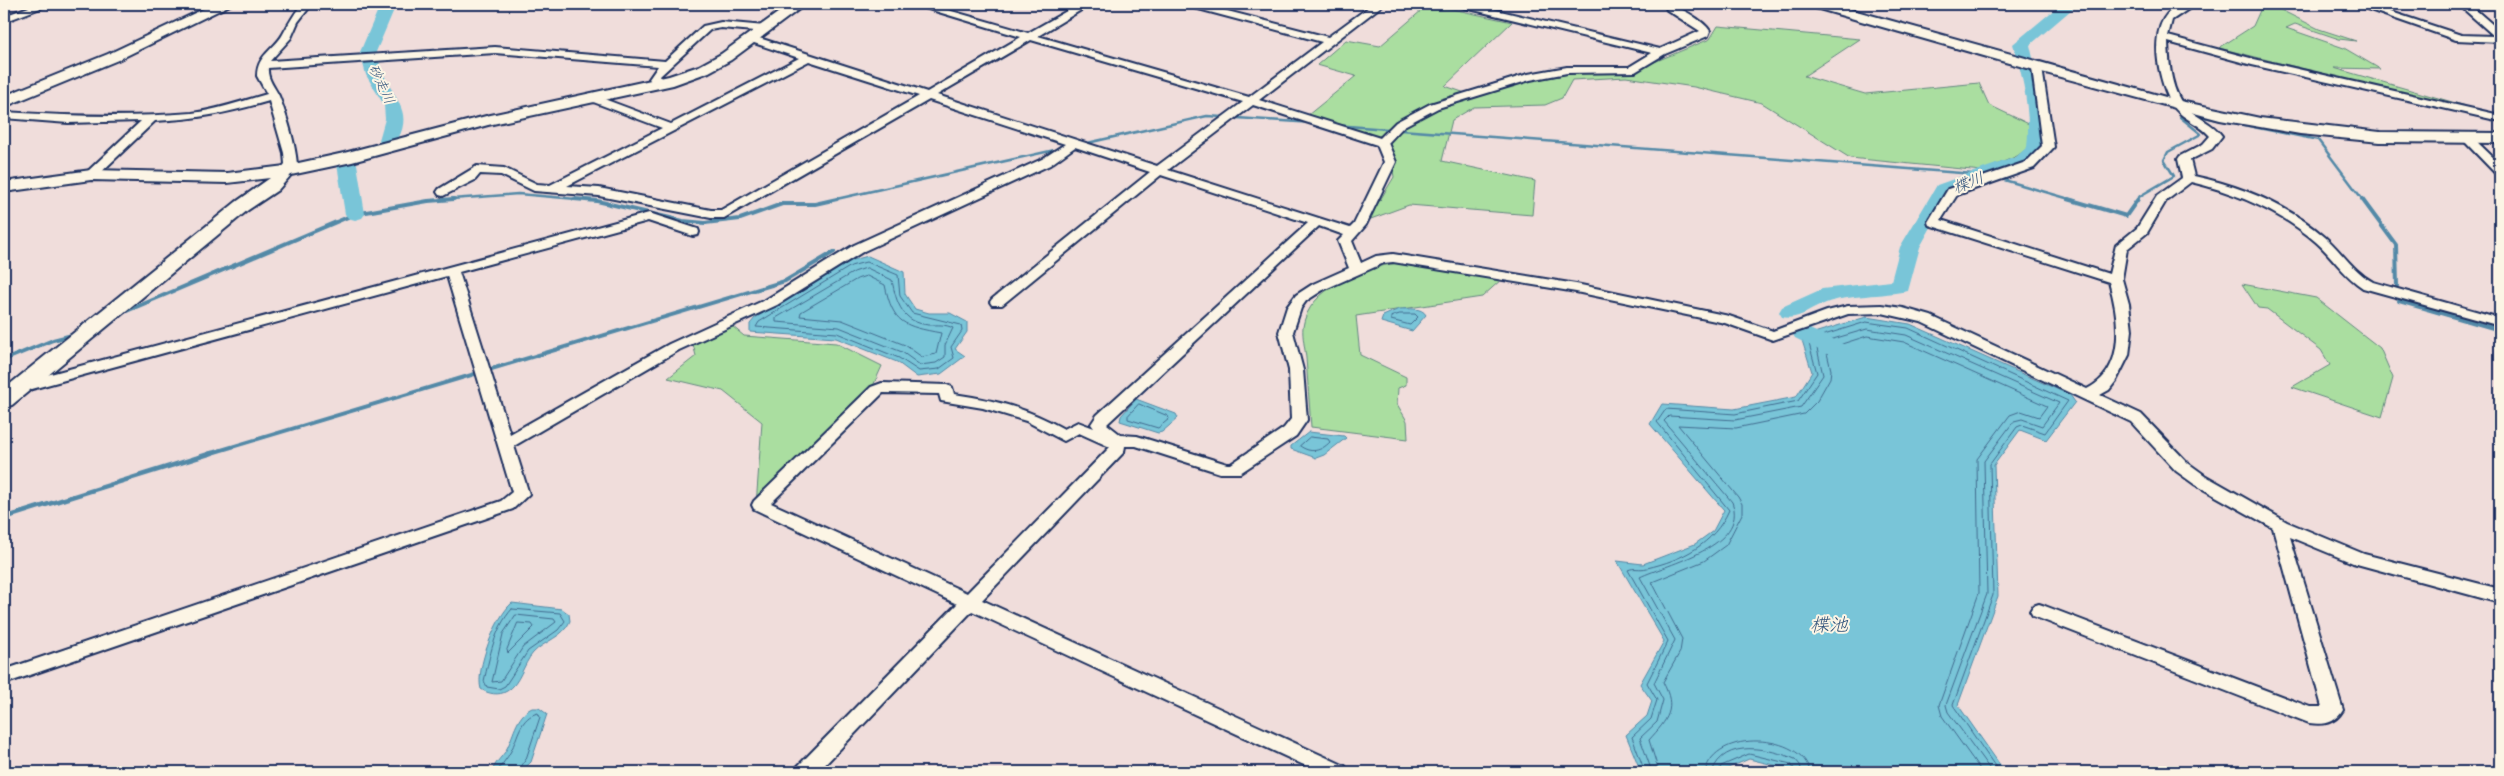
<svg xmlns="http://www.w3.org/2000/svg" width="2504" height="776" font-family="'Gochi Hand','Klee One',sans-serif">
<style>
.green{fill:#aadea0;stroke:#62867f}
.water{fill:#79c5d8;stroke:#5389a7}
.lines{fill:none;stroke-linecap:round;stroke-linejoin:round}
.shore{stroke:#416b8f;stroke-width:1}
.stream-far2{stroke:#5389a7;stroke-width:2.5}
.stream-far1{stroke:#5389a7;stroke-width:4}
.stream{stroke:#5389a7;stroke-width:4.5}
.river{fill:#79c5d8;fill-rule:evenodd}
.street-casing{stroke:#1b2f5e;stroke-width:4}
.secondary-casing{stroke:#1b2f5e;stroke-width:4}
.street{fill:#fcf5e5;fill-rule:evenodd}
.secondary{fill:#fcf5e5;fill-rule:evenodd}
.labels{text-anchor:middle;stroke-width:4;stroke-linejoin:round;paint-order:stroke}
.far-water-label{font-size:14px;font-style:italic;fill:#32547c;stroke:#fcf5e5}
.water-label{font-size:16px;font-style:italic;fill:#32547c;stroke:#fcf5e5}
.near-water-label{font-size:19px;font-style:italic;fill:#32547c;stroke:#fcf5e5}
</style>
<rect width="100%" height="100%" fill="#f0dddb"/>
<filter id="ink" filterUnits="userSpaceOnUse"><feTurbulence type="fractalNoise" baseFrequency=".02" numOctaves="2"/><feDisplacementMap in="SourceGraphic" scale="10" xChannelSelector="R" yChannelSelector="G"/><feConvolveMatrix kernelMatrix="1 2 1 2 8 2 1 2 1" color-interpolation-filters="sRGB"/></filter>
<g filter="url(#ink)">
<g class="green">
<polygon points="1429,4 1512,22 1445,86 1474,96 1530,81 1581,72 1630,72 1710,39 1718,26 1860,39 1804,76 1865,94 1979,83 1989,105 2033,126 2032,145 2017,156 1982,171 1850,158 1762,103 1694,87 1626,77 1572,80 1562,98 1545,105 1474,107 1452,120 1442,161 1535,181 1532,215 1409,205 1368,220 1394,177 1389,143 1308,115 1356,76 1317,65 1346,40 1380,46"/>
<polygon points="2262,6 2277,8 2319,29 2356,41 2339,39 2295,24 2286,28 2344,48 2380,69 2334,68 2466,106 2466,109 2219,48 2253,26"/>
<path d="M1397 263 1502 279 1482 297 1356 316 1360 355 1406 377V385L1398 388 1397 404 1407 421 1408 439 1311 427C1309 404 1308 381 1306 358 1305 348 1302 336 1303 327 1308 288 1363 268 1397 263Z"/>
<polygon points="2242,284 2316,298 2380,348 2393,378 2382,417 2292,387 2330,365 2321,350 2267,309 2258,308"/>
<polygon points="732,326 744,336 836,343 882,366 873,386 756,506 762,422 723,391 668,378 696,356 693,344"/>
</g>
<g class="water">
<polygon points="868,256 904,272 905,294 915,309 929,313 950,313 967,322 967,332 955,349 965,356 941,374 917,377 897,362 836,338 750,332 750,324 755,318 849,261"/>
<path d="M1399 309C1408 309 1422 307 1426 315L1412 331 1381 322 1383 316Z"/>
<polygon points="1866,317 1910,324 2070,395 2075,402 2046,440 2020,430 1994,465 1998,596 1958,705 2005,772 1792,772 1790,769 1749,759 1719,772 1641,772 1626,735 1647,716 1652,701 1640,684 1664,641 1617,561 1643,564 1695,544 1713,531 1724,510 1650,424 1662,404 1734,409 1796,397 1812,372 1801,337"/>
<polygon points="1136,399 1176,414 1178,418 1162,432 1158,433 1120,421 1121,416"/>
<polygon points="1309,432 1344,436 1346,438 1324,455 1316,458 1291,449 1291,446"/>
<path d="M512 603 562 609 569 614 570 621C564 637 544 641 533 653 523 664 520 684 507 691 499 696 488 694 481 689 475 670 496 616 512 603Z"/>
<path d="M532 708H539L547 714 531 762 521 772H492C494 764 500 759 505 752 514 737 515 716 532 708Z"/>
</g>
<g class="lines">
<g class="shore">
<polygon points="867,262 898,275 900,296 912,313 961,325 962,331 951,347 954,358 939,369 919,371 899,358 837,333 756,327 759,322 851,266"/>
<path d="M867 268 892 280C896 303 903 323 929 325 938 325 945 324 953 328L945 345V357L936 363 920 365 902 352 839 327 776 322V318L854 272Z"/>
<path d="M867 276 885 285C893 324 904 326 941 333L936 354 922 357 905 345 842 320 800 316 801 312 857 279Z"/>
<polygon points="1400,314 1415,314 1418,317 1410,325 1391,320 1391,317"/>
<polygon points="1139,404 1168,416 1169,419 1158,428 1128,419 1128,416"/>
<path d="M1310 437 1328 439 1330 442C1321 451 1311 454 1300 446Z"/>
<path d="M512 609 560 613 565 621 558 630 528 651 505 686 499 689 487 687 484 681C490 656 494 629 512 609Z"/>
<polygon points="516,615 554,619 556,622 523,647 501,681 492,682 503,634"/>
<polygon points="518,623 532,624 534,627 508,653 507,650"/>
<path d="M497 772C501 765 507 759 511 751 518 737 520 717 538 713L540 717 526 759 518 772"/>
<path d="M1645 772 1632 737 1651 719 1657 700 1647 683 1668 641 1628 570C1634 567 1640 570 1647 568 1682 560 1714 544 1729 510L1657 422 1666 409 1735 414 1798 401 1817 373 1808 340 1866 322 1908 328 2068 401 2045 433 2022 425 2017 427 1990 464 1993 595 1953 705 1999 772"/>
<path d="M1652 772 1640 738 1657 722 1663 700 1654 683 1675 640 1640 577C1667 564 1749 546 1732 502L1664 421 1669 416 1735 420 1801 407 1823 375 1816 344 1867 329 1906 335 2059 403 2042 426 2022 419 2014 421 1984 461 1987 594 1946 705 1948 712 1992 772"/>
<path d="M1659 772 1649 740C1668 719 1677 709 1663 682L1680 652 1682 639 1652 582 1704 561 1726 545 1742 514V504L1738 497 1678 425 1736 428 1804 414 1817 401 1830 378 1831 370 1826 349 1867 336 1904 342 2047 406 2039 417 2021 411 2010 415 1977 459 1979 593 1939 705 1942 716 1982 772"/>
<path d="M1705 772C1714 728 1803 733 1810 772"/>
<path d="M1712 772C1724 737 1771 749 1795 759L1800 765 1802 772"/>
<polyline points="1718,772 1721,766 1749,754 1791,764 1796,772"/>
</g>
<g class="stream-far2">
<polyline points="2199,116 2318,140 2363,200"/>
<polyline points="1335,125 1987,175 2073,200"/>
<polyline points="1083,144 1207,116 1313,123"/>
<polyline points="438,200 518,194 588,200"/>
<polyline points="832,200 1059,149"/>
<polyline points="2137,200 2140,196 2174,176 2164,160 2168,152 2201,134 2180,117"/>
</g>
<g class="stream-far1">
<polyline points="574,199 597,201 683,221 705,223 740,219 782,204 815,204 837,199"/>
<polyline points="2068,199 2126,216 2138,199"/>
<polyline points="2362,199 2396,245 2397,286"/>
<polyline points="2399,301 2500,330"/>
<polyline points="122,313 355,214 428,201 454,199"/>
<polyline points="4,360 53,340 76,334"/>
<polyline points="208,454 785,281 834,252"/>
</g>
<polyline class="stream" points="4,518 212,453"/>
<g class="river">
<path d="M383 4H400L393 12 376 52C379 59 380 68 384 75 395 100 415 114 395 144H381L379 140 385 119 384 105 366 75 360 52 378 10Z"/>
<path d="M2061 4H2078L2030 45 2045 110V149L2030 165 1949 195 1920 247 1908 291C1884 296 1846 295 1826 303 1811 308 1799 321 1782 317L1779 312 1782 307 1822 289 1891 281 1900 247 1937 185 2016 157 2027 147C2031 112 2023 77 2013 44Z"/>
<polygon points="347,158 354,160 357,164 365,214 362,218 355,220 348,218 345,214 337,164 340,160"/>
<polygon points="1803,326 1843,344 1846,349 1843,354 1835,356 1827,354 1795,338 1792,333 1795,328"/>
</g>
<g class="street-casing">
<g id="street">
<polygon points="37,4 51,4 4,22 4,16"/>
<path d="M302 4H312L298 22 291 38 270 61 495 47 665 61 703 26 721 22 765 26 770 29 765 32 721 28 710 30 660 76 664 84 659 87 649 79 658 66 495 53 268 68C267 79 274 86 279 96 287 117 295 142 297 164L289 174 285 175 279 171 285 164 284 153 269 101C228 113 197 119 155 121L95 178 91 179 85 175 87 172 141 121 68 123 4 118V112C66 116 130 118 192 113 217 110 242 101 267 94L257 76C257 55 274 50 283 34 289 23 294 14 302 4Z"/>
<path d="M912 4H927L1028 33 1079 4H1091L1038 36 1249 97 1322 42 1187 6 1185 4H1200L1328 37 1373 4H1384L1259 100 1380 138 1396 122 1430 104 1528 74 1567 67H1629L1652 53 1457 6 1455 4H1471L1660 49 1700 31 1667 10 1664 4C1674 3 1705 21 1710 31L1708 36 1665 54 1635 72 1567 73 1530 80 1438 108 1404 126 1388 143 1396 162 1366 225 1352 241 1361 263 1376 256 1393 254 1576 284 1729 316 1773 331 1827 311 1848 306 1882 305 1903 308 1931 316 2087 389C2127 370 2119 317 2109 282L1929 225 1928 222 1948 189 2026 162 2042 146 2032 68 2033 66 2037 65 2042 68 2054 147 2034 168 1957 195 1941 220 2109 274 2116 245 2137 228 2157 196 2182 178 2178 159 2180 156 2203 144 2210 136C2199 123 2181 119 2172 104 2154 75 2143 0 2196 4L2172 20 2168 36 2254 59 2500 115V121L2252 65 2168 42C2169 63 2171 95 2188 109 2199 119 2213 123 2222 136L2212 149 2190 160 2194 176C2241 186 2288 205 2325 237 2342 252 2353 271 2373 282L2500 318V326L2363 288C2344 276 2333 257 2316 242 2281 212 2237 193 2191 182L2166 201 2147 233 2127 249 2122 279 2129 304 2132 330 2129 355 2116 381 2109 390 2100 395 2141 414 2188 463 2206 476 2287 522 2364 554 2500 589V603L2353 563 2290 537 2343 710C2335 724 2323 725 2309 723L2033 616 2030 611 2033 606 2039 604 2045 606 2310 707H2322L2273 528 2194 484 2176 471 2131 422 1921 322 1882 313 1848 314 1773 340 1725 323 1576 292 1393 262 1384 263 1323 290 1306 301 1301 308 1293 332 1303 370 1307 420 1296 436 1240 473H1220L1136 446H1125L1124 452 982 600 1345 766 1348 772H1319L972 611 818 772H795L798 766 957 604 754 509 752 505 754 501 871 387 882 383 947 385 952 387 954 394C995 400 1027 408 1064 429L1078 422 1094 428 1091 424 1097 415 1308 223 1161 175 1002 305H992L990 302 992 299 1150 172 1075 147 1050 165 864 251 777 305 679 350 514 446 529 494 513 509 4 684V670L501 501 512 492 447 276 32 389 18 386 16 383 18 380 32 379 649 213 698 229 699 232 698 235 693 236 648 221 459 272 510 434 669 344 767 299 854 245 1042 159 1065 144 929 100 724 218H711L599 196 534 191 501 175 480 174 475 180 443 196 439 195 437 192 439 189 477 166 504 168 537 184 550 185 662 128 588 100V96H596L671 124 799 58 748 41V37H756L927 92 1021 37ZM1031 40 1243 102 1157 166 937 95ZM809 61 919 96 721 210H711L599 188 567 186ZM1253 105 1377 145 1384 162 1354 224 1350 228 1168 170ZM1319 226 1344 235 1338 241 1349 268 1313 284 1296 295 1287 307 1279 332 1289 370 1291 419 1284 428 1231 464H1227L1137 436 1121 435 1107 424ZM883 393 939 394 941 401 983 408 1026 421 1064 441 1079 433 1110 447 967 593 771 503Z"/>
<polygon points="2353,4 2367,4 2461,35 2494,36 2458,4 2469,4 2500,31 2500,42 2456,40"/>
<polygon points="2469,136 2473,138 2500,164 2500,175 2496,174 2465,142 2465,138"/>
</g>
</g>
<g class="secondary-casing">
<g id="secondary">
<polygon points="214,4 232,4 118,60 4,107 4,96 108,54"/>
<polygon points="790,4 806,4 731,60 709,72 673,85 488,125 352,162 291,175 278,190 248,210 12,405 4,407 4,389 236,202 270,178 227,183 91,180 4,192 4,182 91,170 227,173 285,166 344,153 486,116 669,76 699,66 721,54"/>
<polygon points="1810,4 1831,4 2180,101 2260,118 2380,132 2500,133 2500,143 2380,142 2300,134 2220,120 2005,62 1812,7"/>
</g>
</g>
<use href="#street" class="street"/>
<use href="#secondary" class="secondary"/>
</g>
</g>
<g class="labels">
<g class="far-water-label">
<text transform="translate(382 84) rotate(65)" y="5">砂走川</text>
</g>
<g class="water-label">
<text transform="translate(1968 182) rotate(-21)" y="6">楪川</text>
</g>
<g class="near-water-label">
<text x="1829" y="631">楪池</text>
</g>
</g>
<rect width="2504" height="776" fill="none" stroke="#fcf5e5" stroke-width="20"/>
<rect x="10" y="10" width="2484" height="756" fill="none" stroke="#1b2f5e" stroke-width="2" filter="url(#ink)"/>
</svg>
